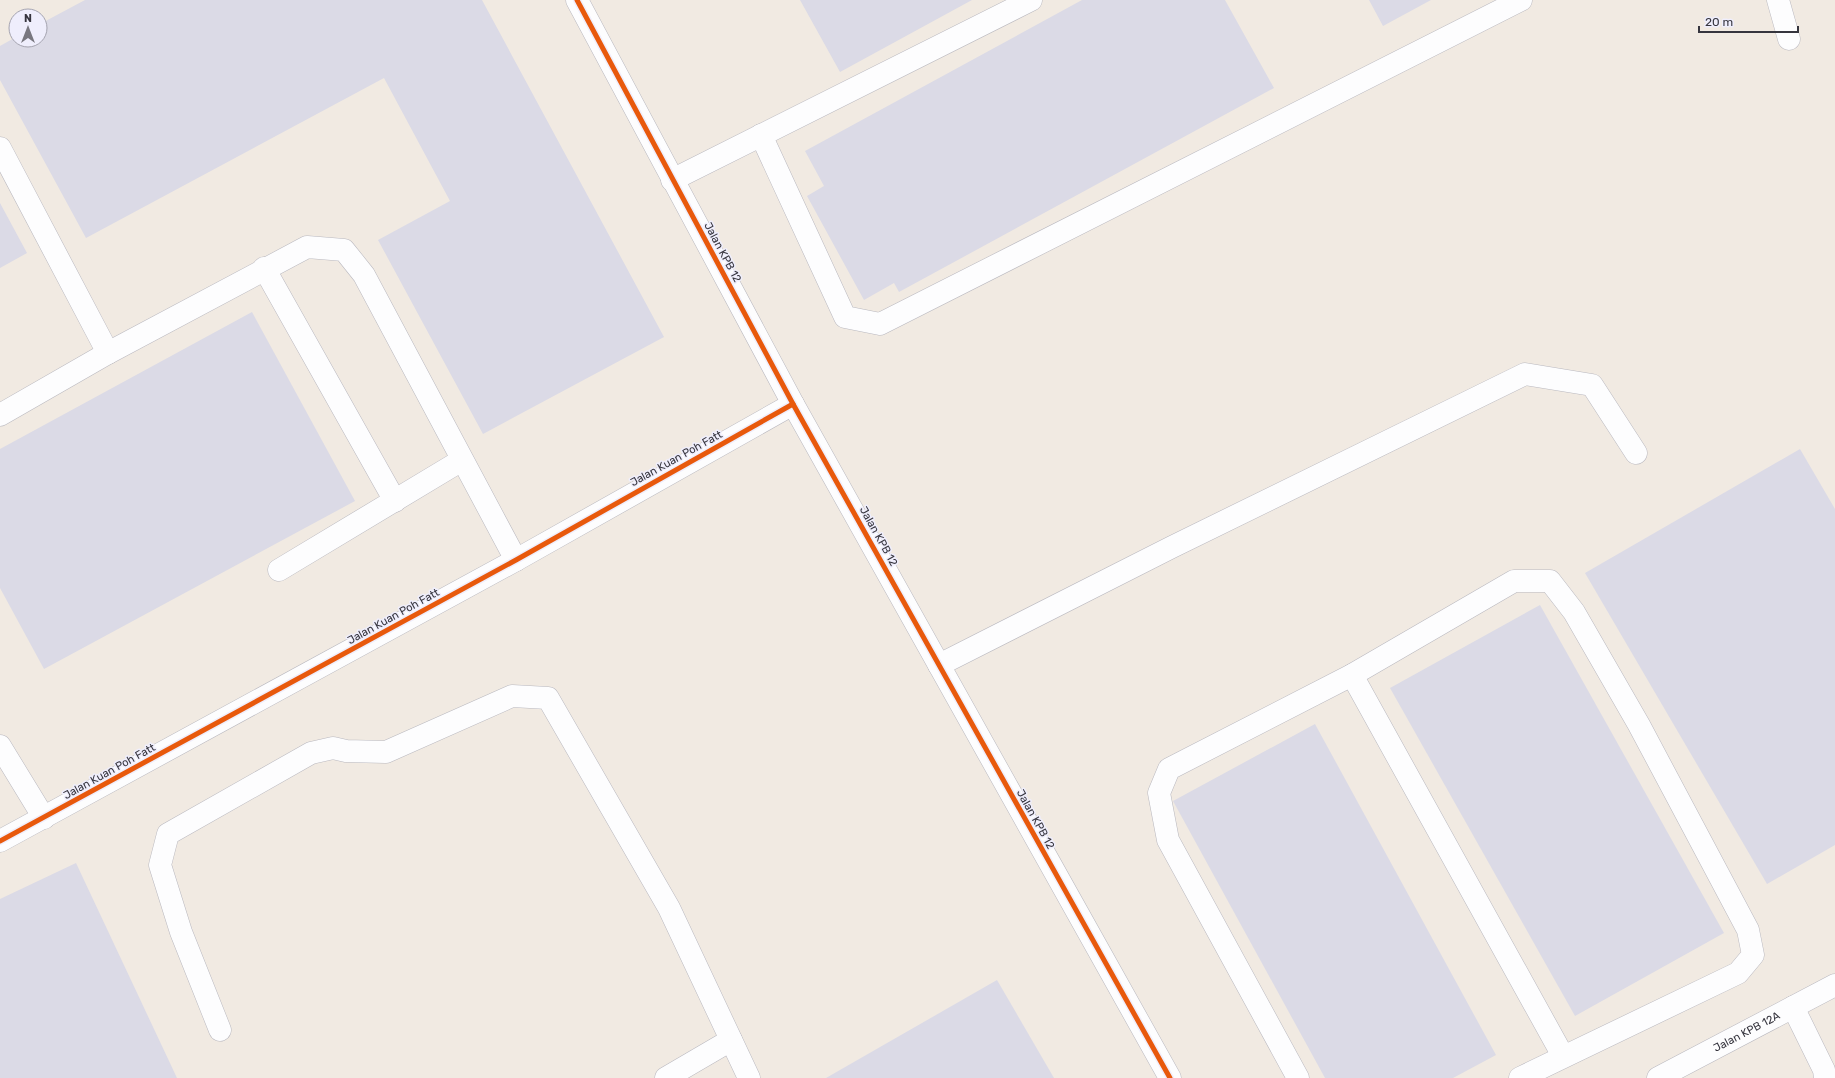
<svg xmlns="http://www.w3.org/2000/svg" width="1835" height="1078" font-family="Rubik,sans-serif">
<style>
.industrial{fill:#f1eae2;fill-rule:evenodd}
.building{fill:#dbdae6}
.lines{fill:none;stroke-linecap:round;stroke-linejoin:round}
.minor-casing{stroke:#b9b8bf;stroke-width:23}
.minor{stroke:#fdfdfe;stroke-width:22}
.cycleway-casing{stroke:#efeefc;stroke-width:8}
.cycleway{stroke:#e8590c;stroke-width:5}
.labels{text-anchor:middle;stroke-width:3;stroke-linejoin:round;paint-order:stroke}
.street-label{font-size:11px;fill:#36353e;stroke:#efeefc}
</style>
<rect width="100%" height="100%" fill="#f2f2f8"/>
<path class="industrial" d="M0 0H1835V1078H0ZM16 16H40V40H16Z"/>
<g class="building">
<polygon points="85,0 482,0 664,337 483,434 378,240 450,201 384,78 86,238 0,80 0,46 16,37 16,40 40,40 40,24"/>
<polygon points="800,0 972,0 840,72"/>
<polygon points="1082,0 1225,0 1274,88 899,292 894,283 864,300 807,196 824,186 805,151"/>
<polygon points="1369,0 1431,0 1383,26"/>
<polygon points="0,203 27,253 0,268"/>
<polygon points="252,312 355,501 44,669 0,588 0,449"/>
<polygon points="1800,449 1835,509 1835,845 1767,884 1585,573"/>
<polygon points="1540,605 1724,933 1575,1016 1390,688"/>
<polygon points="1315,724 1496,1055 1453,1078 1325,1078 1173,801"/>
<polygon points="76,863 177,1078 0,1078 0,899"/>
<polygon points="997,980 1054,1078 826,1078"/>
</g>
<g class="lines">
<g class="minor-casing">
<g id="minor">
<polyline points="577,0 793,404 1170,1078"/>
<polyline points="1778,0 1789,39"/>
<polyline points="761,135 845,317 880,324 1521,0"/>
<polyline points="0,148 108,353"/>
<polyline points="672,180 1031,0"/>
<polyline points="264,268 395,501"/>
<polyline points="0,415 108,353 307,247 344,250 364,275 516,560"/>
<polyline points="279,570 462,460"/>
<polyline points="939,665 1172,547 1525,374 1592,385 1636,453"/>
<polyline points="1352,675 1563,1056"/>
<polyline points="0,746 44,818"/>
<polyline points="0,841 516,560 793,404"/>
<polyline points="1793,1007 1824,1070 1825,1078"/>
<polyline points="220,1030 181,932 160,865 168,834 311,753 333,748 346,751 386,752 512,696 548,698 669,908 749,1078"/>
<polyline points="666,1078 731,1040"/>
<polyline points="1298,1078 1168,840 1159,793 1169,769 1352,675 1514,581 1550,581 1574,612 1639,725 1748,930 1753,955 1738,973 1520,1078"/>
<path id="s1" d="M1658 1078 1835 985"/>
</g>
</g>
<use href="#minor" class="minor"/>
<g class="cycleway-casing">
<g id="cycleway">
<polyline points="577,0 793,404 1170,1078"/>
<polyline points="0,841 516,560 793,404"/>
</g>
</g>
<use href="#cycleway" class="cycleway"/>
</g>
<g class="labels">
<g class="street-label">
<text transform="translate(723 252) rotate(62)" y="4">Jalan KPB 12</text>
<text transform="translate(676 458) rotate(-29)" y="4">Jalan Kuan Poh Fatt</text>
<text transform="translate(879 536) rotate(61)" y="4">Jalan KPB 12</text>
<text transform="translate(393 616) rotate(-29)" y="4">Jalan Kuan Poh Fatt</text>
<text transform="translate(109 771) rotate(-29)" y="4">Jalan Kuan Poh Fatt</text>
<text transform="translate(1036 819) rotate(61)" y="4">Jalan KPB 12</text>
<text dy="4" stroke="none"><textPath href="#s1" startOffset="100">Jalan KPB 12A</textPath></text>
</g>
</g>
<g transform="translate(28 28)"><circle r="19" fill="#efeefc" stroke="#a5a4b0"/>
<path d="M0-3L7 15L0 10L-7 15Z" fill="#78777f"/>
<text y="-6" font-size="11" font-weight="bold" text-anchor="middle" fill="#36353e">N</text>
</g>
<path d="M1699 26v6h99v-6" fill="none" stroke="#36353e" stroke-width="2"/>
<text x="1705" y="26" font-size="12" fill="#36353e" stroke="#efeefc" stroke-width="3" paint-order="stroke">20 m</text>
</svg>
